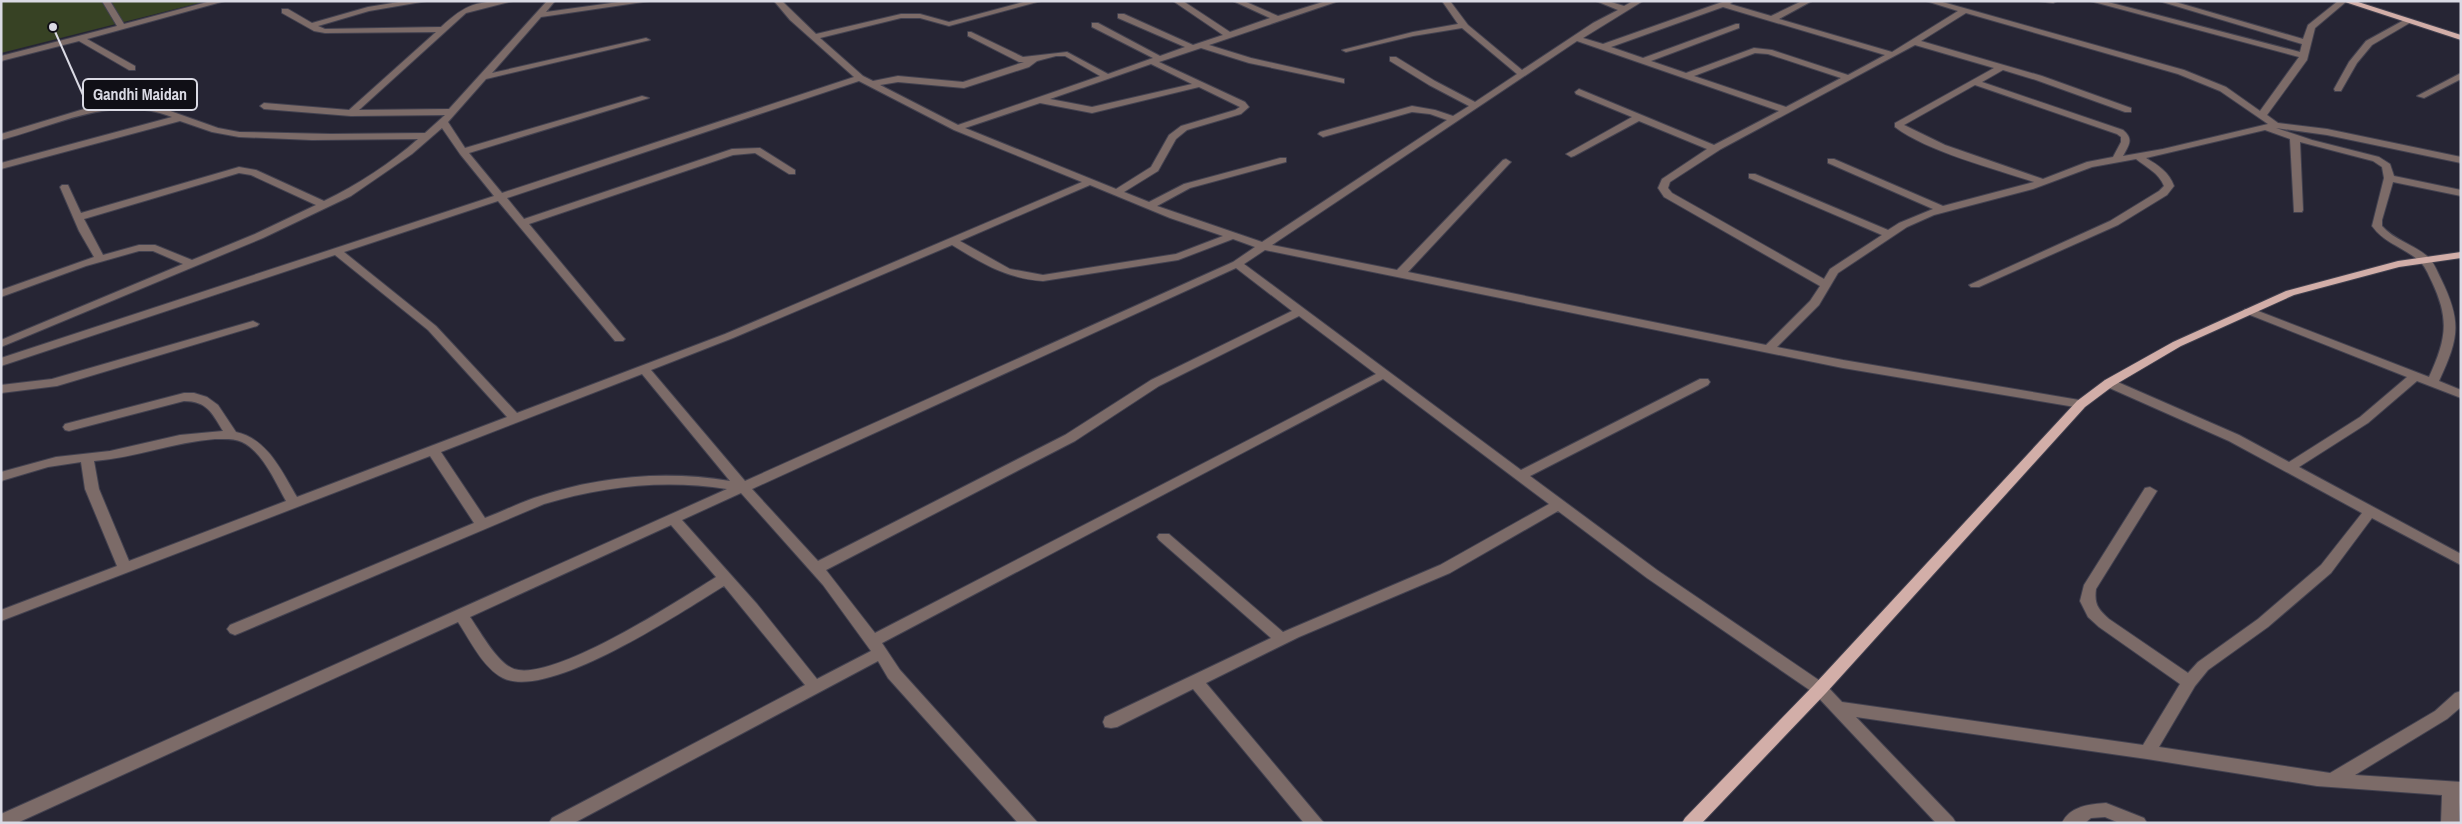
<svg xmlns="http://www.w3.org/2000/svg" width="2462" height="824" font-family="'Archivo Narrow',sans-serif">
<style>
.green{fill:#374224}
.lines{fill:none;stroke-linecap:round;stroke-linejoin:round}
.minor-casing{stroke:#434250;stroke-width:2}
.major-casing{stroke:#434250;stroke-width:2}
.minor{fill:#7c6b68;fill-rule:evenodd}
.major{fill:#d2aea8;fill-rule:evenodd}
.leader{fill:none;stroke:#dadae4;stroke-width:2}
.callout-dot{fill:#dadae4;stroke:#100f16;stroke-width:2}
.callout{fill:#100f16;stroke:#dadae4;stroke-width:2}
.callout-label{font-size:16px;text-anchor:middle;font-weight:bold;fill:#dadae4}
</style>
<rect width="100%" height="100%" fill="#262534"/>
<polygon class="green" points="1,1 207,1 1,53"/>
<g class="lines">
<g class="minor-casing">
<g id="minor">
<polygon points="102,1 110,1 124,24 211,1 225,1 87,39 135,66 135,70 129,70 79,41 1,61 1,56 117,26"/>
<path d="M405 1H427L369 11 318 26 325 29 441 27C467 3 477 1 513 1L466 13 359 110 449 109 547 1H555L546 12 626 1H650L541 17 492 73 646 38 650 40 486 79 448 122 465 148 642 96 649 98 469 153 502 193 854 77 790 20 774 1H782L816 34 901 14H920L949 22 1027 1H1041L949 26 920 18H901L820 38 863 76 873 81 898 76 963 82 1024 62H1019L968 36V32H971L1023 57 1067 52 1108 74 1153 58 1092 27V23H1098L1160 56 1185 47 1118 18V14H1124L1193 45 1223 35 1173 1H1183L1230 32 1270 18 1233 1H1244L1278 16 1326 1H1339L1209 45 1251 58 1344 79V83L1249 63 1201 48 1159 62 1245 102 1249 107 1241 114 1187 130 1176 139 1158 171 1124 192 1149 202 1184 184 1280 158H1286V162L1190 188 1157 206 1262 242 1447 120 1430 114 1412 112 1323 137 1318 134 1320 132 1412 106 1435 110 1453 116 1469 106 1429 85 1390 61V57H1396L1435 81 1475 102 1517 74 1462 28 1413 36 1346 52 1342 50 1413 32 1458 24 1442 1H1450L1468 25 1522 70 1593 23 1618 10 1596 1H1608L1624 6 1633 1H1643L1583 38 1603 44 1725 1H1733L1730 4 1771 16 1802 1H1812L1779 19 1892 52 1958 11 1926 1H1939L2184 70 2226 87 2260 111 2299 57 2090 1H2104L2300 52 2302 44 2159 1H2172L2303 39 2308 25 2338 1H2347L2315 28 2307 60 2267 115 2278 123 2327 129 2461 157V163L2327 135 2276 128 2312 140 2379 157 2390 164 2394 176 2461 190V196L2393 182 2382 220V226C2394 240 2413 244 2427 256 2434 262 2437 271 2441 279 2462 322 2459 338 2439 381L2461 390V398L2417 381 2368 423 2299 467 2461 554V565L2372 518 2331 573 2268 627 2208 670 2195 686 2159 747 2330 773 2435 711 2455 693 2461 691V707L2447 719 2355 775 2461 782 2459 823H2441L2442 795 2317 786 2147 759 1856 717 1953 818 1956 823H1936L1814 693 1647 578 1558 511 1450 573 1299 637 1206 683 1324 823H1304L1193 689 1117 727 1111 728 1105 727 1103 722 1105 717 1271 638 1159 540 1157 537 1159 534H1169L1283 632 1440 565 1549 504 1383 379 882 643 900 670 1038 823H1018L888 678 878 661 574 823H549L552 818 805 685 724 586C683 611 549 701 503 678 483 668 470 640 458 622L17 823H1V814L727 489C665 479 603 486 544 504L240 633 235 635 230 633 227 629 230 625 474 523 430 456 1 621V610L117 566 85 489 81 462 48 467 1 481V472L56 457 110 451 180 435 223 431C212 413 207 401 184 401L69 431 65 430 63 427 65 424 184 393H194L207 397 218 405 236 432C268 439 282 472 297 497L507 417 428 330 335 255 1 366V358L494 196 460 154 442 128 412 154 351 196 263 238 1 347V340L183 264 153 251H139L86 266 1 297V290L94 257 79 231 60 187 62 185H68L81 213 239 167 256 170 324 201C357 185 391 163 418 139L312 140 239 137 212 132 180 121 1 169V163L172 117C113 94 58 125 1 140V134L84 109 131 102 159 107 218 128 239 132 331 134 425 133 445 115 351 116 264 109 260 106 264 103 349 110 436 32 325 33 314 31 282 13V9H288L312 23 368 7ZM1723 7 1885 55 1848 75 1772 50 1754 48 1686 73 1651 61 1739 28V24H1736L1643 58 1611 47ZM1966 13 2178 74 2220 91 2268 124 2163 149 2123 156C2129 145 2134 139 2123 130L1982 82 2003 70 2036 80 2125 112H2131V108L2042 76 1921 41ZM1577 41 1779 111 1714 145 1579 89 1575 92 1576 94 1632 117 1566 154 1571 157 1574 156 1639 121 1707 149 1662 179 1658 188 1664 197 1820 286 1810 301 1766 345 1408 272 1509 164 1511 162 1506 159 1503 160 1397 270 1272 245ZM1915 45 1994 68 1895 123V127C1926 151 1995 169 2034 182L1943 206 1834 159H1828V163L1933 209 1899 223 1888 230 1755 174H1749V178L1882 235 1830 269 1824 279 1672 193 1668 188 1670 182 1721 149ZM1755 53 1768 54 1841 78 1786 107 1694 76ZM1056 56H1065L1100 76 958 125 880 85 898 82 964 88 1029 67 1037 61ZM1151 64 1192 84 1092 107 1050 99ZM859 81 954 130 1082 182 725 334 517 413 436 326 344 252 498 201 615 341H623L625 339 623 337 529 224 733 155 755 153 789 174H795V170L760 148 732 149 524 219 507 198ZM1975 85 2117 134 2121 137V142L2113 157 2087 162 2043 179 1945 145 1904 125ZM1199 87 1240 107 1235 110 1181 126 1169 135 1151 167 1116 189 965 128 1040 103 1092 113ZM2265 130 2290 139 2294 212H2302L2303 210 2300 142 2373 161 2382 167 2384 178 2372 226C2384 243 2403 247 2418 260 2425 265 2428 274 2432 282 2450 320 2446 340 2429 377L2253 309H2245L2243 311 2245 313 2407 377 2360 417 2289 462 2239 435 2113 380H2105L2103 383 2105 386 2229 441 2362 513 2321 565 2258 619 2198 662 2188 673 2109 619C2098 609 2094 604 2096 589L2157 491 2150 487 2145 488 2084 585 2080 601 2088 617 2099 627 2180 684 2143 745 1842 702 1826 685 1657 570 1530 476 1708 385 1710 382 1708 379H1700L1521 470 1244 264 1265 250 1843 368 2081 408 2087 404 2085 401 1843 360 1777 347 1819 305 1838 273 1907 227 1934 215 2033 189 2092 167 2136 159C2146 167 2159 173 2164 186L2159 191 2110 221 1969 285 1971 287H1979L2118 225 2167 195 2174 186C2169 172 2158 165 2146 158ZM239 173 251 175 316 205 255 234 192 260 155 245H139L103 255 84 219ZM1090 185 1170 218 1223 236 1176 254 1043 275 1010 269 960 241ZM1233 239 1255 247 1233 262 745 481 651 370 733 338 952 245C981 263 1008 279 1043 281L1178 260ZM1236 268 1292 311 1151 380 1065 435 818 561 752 489ZM1299 316 1376 374 875 633 826 570 1075 441 1159 386ZM642 374 730 481C666 470 596 476 534 498 517 504 501 512 485 518L441 452ZM215 439C224 439 234 438 242 442 263 452 275 482 286 501L129 561 99 489 94 461C135 458 174 442 215 439ZM741 493 823 585 871 651 817 679 757 604 682 520ZM671 525 716 577C679 600 554 682 514 669 497 663 480 631 470 617Z"/>
<polygon points="2038,1 2057,1 2053,3"/>
<polygon points="2406,19 2413,21 2372,45 2357,63 2341,91 2335,91 2334,89 2349,62 2366,41"/>
<polygon points="2461,73 2461,79 2424,98 2417,96"/>
<polygon points="253,321 259,324 257,326 57,386 1,393 1,385 52,379"/>
<path d="M2106 803 2144 818 2147 823H2119L2105 817 2091 818 2085 823H2062C2070 806 2090 804 2106 803Z"/>
</g>
</g>
<g class="major-casing">
<g id="major">
<polygon points="2342,1 2355,1 2461,35 2461,40"/>
<polygon points="2461,252 2461,258 2399,267 2294,295 2181,346 2113,386 2085,407 1826,693 1702,823 1682,823 1685,818 1814,685 2077,401 2105,380 2173,342 2286,291 2398,261"/>
</g>
</g>
<use href="#minor" class="minor"/>
<use href="#major" class="major"/>
</g>
<path class="leader" d="M53 27L83 95"/>
<circle class="callout-dot" cx="53" cy="27" r="5"/>
<rect class="callout" x="83" y="79" width="114" height="31" rx="5"/>
<g class="callout-label">
<text x="140" y="100">Gandhi Maidan</text>
</g>
<rect width="2462" height="824" fill="none" stroke="#dadae4" stroke-width="5"/>
</svg>
